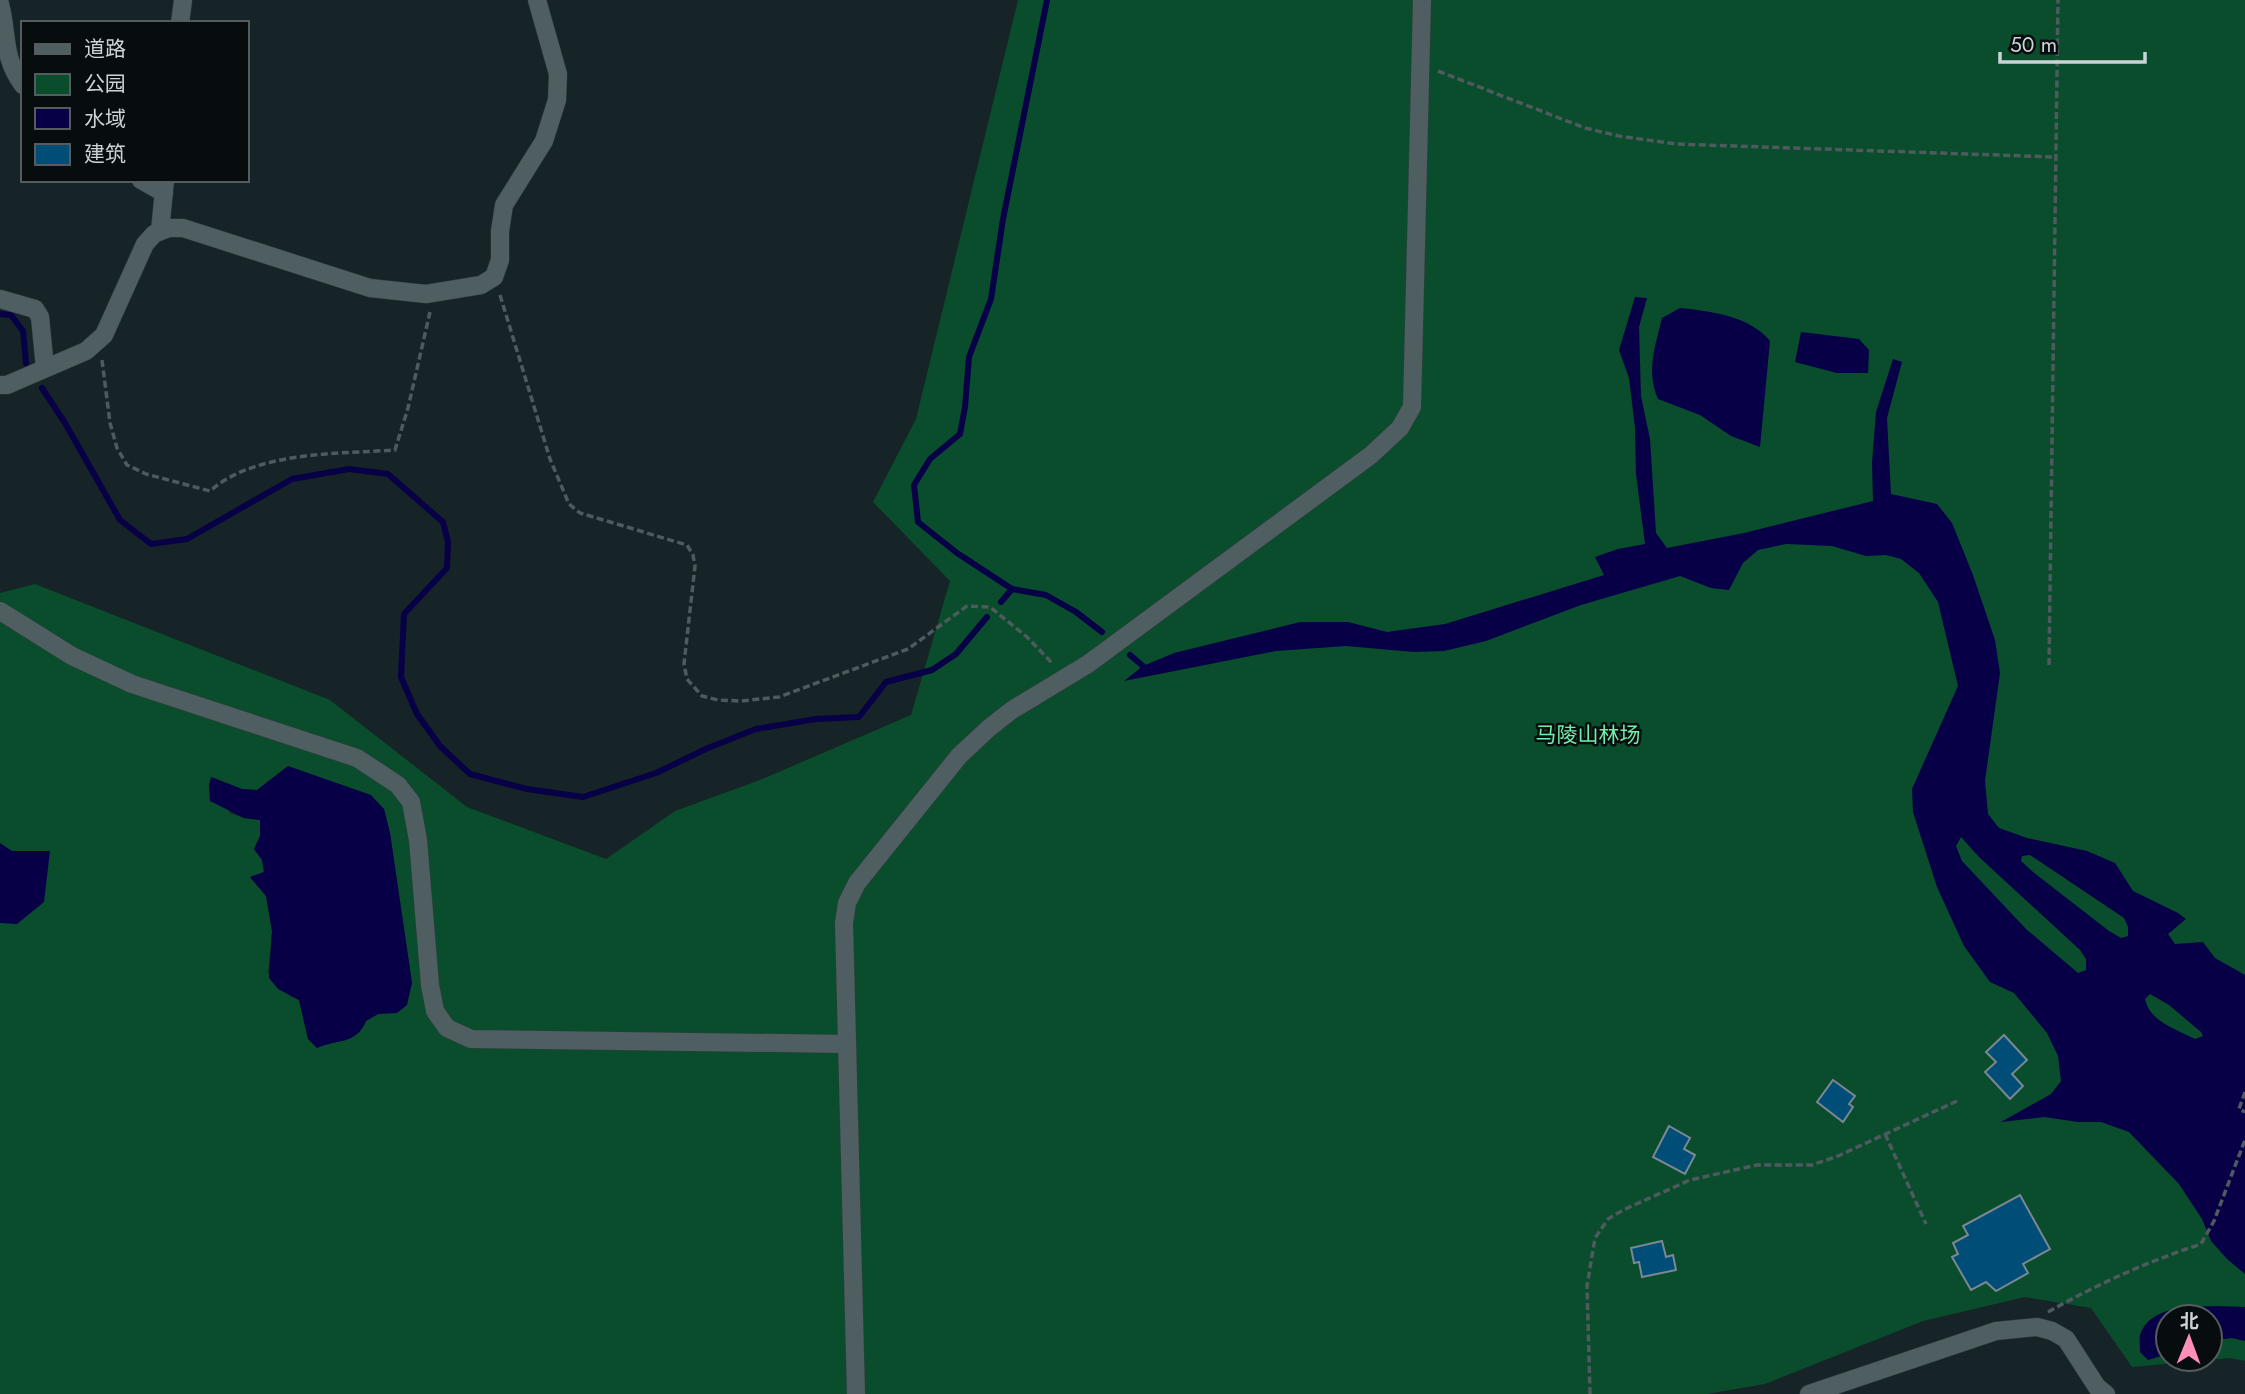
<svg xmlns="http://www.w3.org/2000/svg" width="2245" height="1394" font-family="Jost,'Noto Sans SC',sans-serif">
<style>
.green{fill:#094d2d;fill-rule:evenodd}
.water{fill:#070047;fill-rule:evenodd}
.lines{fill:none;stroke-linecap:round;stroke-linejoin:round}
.stream{stroke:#070047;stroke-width:6}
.building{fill:#004d78;stroke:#7b8791;stroke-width:2}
.minor-casing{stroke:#333d3f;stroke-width:19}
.path{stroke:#4e5a5d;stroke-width:3.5;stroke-dasharray:7 3.5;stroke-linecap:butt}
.minor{stroke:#4e5e61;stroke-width:18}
.labels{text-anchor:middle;stroke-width:5;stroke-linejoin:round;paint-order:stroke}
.park-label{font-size:21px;fill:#71efa9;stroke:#070c0e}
</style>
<rect width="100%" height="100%" fill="#162427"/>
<path class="green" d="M1018 0H2245V1361L2230 1358 2132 1367 2091 1308 2025 1297 1923 1321 1765 1384 1707 1394H0V593L35 584 330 700 467 807 606 859 675 811 760 780 911 715 950 581 873 502 916 419ZM288 766 384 809 390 833 412 983 378 1014 366 1021C356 1045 337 1039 317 1047L308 1039 299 1000 290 996 268 973 272 931 266 896 250 877 264 873 262 860 254 849 260 836V820L244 818 230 813 211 777 242 789 257 790ZM2168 1317H2210V1359H2168Z"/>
<g class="water">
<path d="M1635 297 1647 298 1639 327 1641 396 1650 439 1656 533 1667 548 1744 533 1873 501 1872 463 1876 412 1893 359 1902 362 1887 418 1891 494 1937 504 1952 523 1973 575 1995 640 2000 673 1985 781 1988 814 1999 828 2027 838 2087 851 2115 863 2133 891 2178 913 2186 919 2168 934 2175 944 2203 942 2215 958 2245 975V1274L2227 1259 2211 1241 2202 1219 2179 1184 2129 1132 2101 1122H2078L2044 1117 2001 1122 2051 1094 2061 1081 2058 1056 2047 1033 2014 993 1990 982 1964 946 1937 887 1913 812 1912 789 1958 686 1938 602 1919 573 1901 559 1886 555 1866 556 1832 546 1786 544 1758 550 1743 563 1729 590 1711 588 1680 576 1581 605 1486 641 1444 651 1414 652 1346 646 1276 651 1124 681 1143 666 1174 653 1300 622H1348L1387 632 1445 624 1604 575 1595 557 1618 549 1645 544 1636 474 1635 428 1629 378 1619 350ZM1961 837 1979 857 2080 950 2086 959V970L2078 973 2026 929 1962 861 1956 846ZM2030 855 2124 918 2128 927V936L2121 938 2109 931 2033 872 2021 861 2022 856ZM2150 994 2169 1005 2201 1032 2203 1036 2195 1039C2176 1029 2150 1022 2145 999Z"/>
<path d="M1680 308C1710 311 1750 316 1770 341L1760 447 1731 436 1700 415 1658 399C1646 371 1655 347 1662 318Z"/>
<polygon points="1801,332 1859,339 1869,350 1868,373 1837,373 1795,362"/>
<path d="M288 766 371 795 384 809 390 833 412 983 407 1005 397 1013 378 1014 366 1021C356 1045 337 1039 317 1048L308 1039 299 1000 278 989 269 978 272 931 266 896 250 877 264 872 262 860 254 849 260 836V820L244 818 210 801 209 785 211 777 242 789 257 790Z"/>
<polygon points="0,843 12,851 50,851 44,902 17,924 0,923"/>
<path d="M2216 1306 2245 1307V1341L2232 1338 2210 1341V1317H2168V1354L2148 1360 2140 1352C2140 1347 2139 1340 2140 1335 2150 1305 2191 1307 2216 1306Z"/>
</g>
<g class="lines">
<g class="stream">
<polyline points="0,314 11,315 23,331 26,363"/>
<polyline points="42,388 65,423 120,520 151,544 187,539 292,479 349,469 388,474 443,522 448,542 447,568 404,614 401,677 417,714 440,746 470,774 527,789 583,797 656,773 708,748 756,729 816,719 859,717 886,682 932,670 956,654 987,617"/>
<polyline points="1012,589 957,553 918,522 914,485 930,459 960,434 965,407 969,357 991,299 1003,219 1047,0"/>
<polyline points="1001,602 1012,589 1046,595 1076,612 1102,632"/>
<polyline points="1130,655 1143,666"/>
</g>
</g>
<g class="building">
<polygon points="2004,1035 2027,1060 2012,1074 2023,1086 2010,1099 1985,1072 1996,1062 1986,1052"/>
<polygon points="1833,1080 1855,1096 1849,1104 1853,1107 1843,1122 1817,1102"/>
<polygon points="1669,1126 1690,1138 1684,1149 1695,1155 1685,1174 1653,1157"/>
<polygon points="2020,1195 2050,1249 2023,1264 2028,1273 1996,1291 1986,1282 1971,1290 1952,1257 1958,1254 1953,1243 1968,1235 1963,1226"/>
<polygon points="1662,1241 1666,1257 1673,1255 1676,1270 1642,1277 1639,1262 1634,1263 1631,1248"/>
</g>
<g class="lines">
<g class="minor-casing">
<g id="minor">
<path d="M0 4C8 34 2 57 23 85"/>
<polyline points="180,23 183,0"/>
<polyline points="141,180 164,193"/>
<polyline points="160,231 165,180"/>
<polyline points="0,299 35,309 40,317 45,368"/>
<polyline points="0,385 7,385 86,351 104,335 145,244 154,234 169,228 183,228 370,288 426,294 481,285 494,277 500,260 500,231 504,205 544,141 557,100 558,74 537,0"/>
<polyline points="0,611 72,656 132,684 357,758 398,785 411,802 418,840 430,985 435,1011 447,1028 471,1039 847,1044"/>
<polyline points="856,1394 844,923 847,903 857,883 959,756 989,728 1012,710 1088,664 1371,455 1400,428 1412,407 1422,0"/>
<polyline points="1809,1394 1996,1331 2037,1327 2052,1331 2066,1339 2097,1387 2106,1394"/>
</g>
</g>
<g class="path">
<polyline points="1438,71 1585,128 1619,136 1676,144 2055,157"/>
<polyline points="500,295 550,459 569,504 580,513 687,545 693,555 695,566 684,664 687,679 702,696 718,700 741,701 779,697 908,649 967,606 990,607 1027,637 1053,664"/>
<path d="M102 360 110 423 117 448 127 465 146 474 210 491C256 451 337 454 395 450L408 408 430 312"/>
<polyline points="2049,665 2058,0"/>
<polyline points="2245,1092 2239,1109 2245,1112"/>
<polyline points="1885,1134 1926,1224"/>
<path d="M2048 1312C2100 1283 2144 1263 2201 1244L2214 1221 2245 1140"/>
<polyline points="1590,1394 1587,1286 1595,1238 1608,1219 1623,1210 1690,1180 1757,1165 1812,1165 1838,1156 1957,1101"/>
</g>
<use href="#minor" class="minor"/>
</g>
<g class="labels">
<g class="park-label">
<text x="1588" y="742">马陵山林场</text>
</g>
</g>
<rect x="21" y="21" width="228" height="161" fill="#070c0e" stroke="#555c5e" stroke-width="2"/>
<rect x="35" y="44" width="35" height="10" fill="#4e5e61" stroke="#555c5e" stroke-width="2"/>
<text x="84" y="56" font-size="21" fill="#cad3d5">道路</text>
<rect x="35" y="74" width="35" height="21" fill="#094d2d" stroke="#555c5e" stroke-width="2"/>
<text x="84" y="91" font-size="21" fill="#cad3d5">公园</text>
<rect x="35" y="108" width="35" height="21" fill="#070047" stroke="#555c5e" stroke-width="2"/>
<text x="84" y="126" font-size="21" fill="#cad3d5">水域</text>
<rect x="35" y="144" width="35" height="21" fill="#004d78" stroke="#555c5e" stroke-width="2"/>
<text x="84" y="161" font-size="21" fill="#cad3d5">建筑</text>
<g transform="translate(2189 1338) rotate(1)"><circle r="33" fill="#070c0e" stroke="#555c5e" stroke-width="2"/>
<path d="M0-5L12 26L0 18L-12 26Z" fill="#ff8ebb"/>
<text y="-10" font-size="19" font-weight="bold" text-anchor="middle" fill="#cad3d5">北</text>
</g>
<path d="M2000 52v10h145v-10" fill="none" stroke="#cad3d5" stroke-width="3.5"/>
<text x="2010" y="52" font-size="21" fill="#cad3d5" stroke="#070c0e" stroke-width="5" paint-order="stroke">50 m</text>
</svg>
